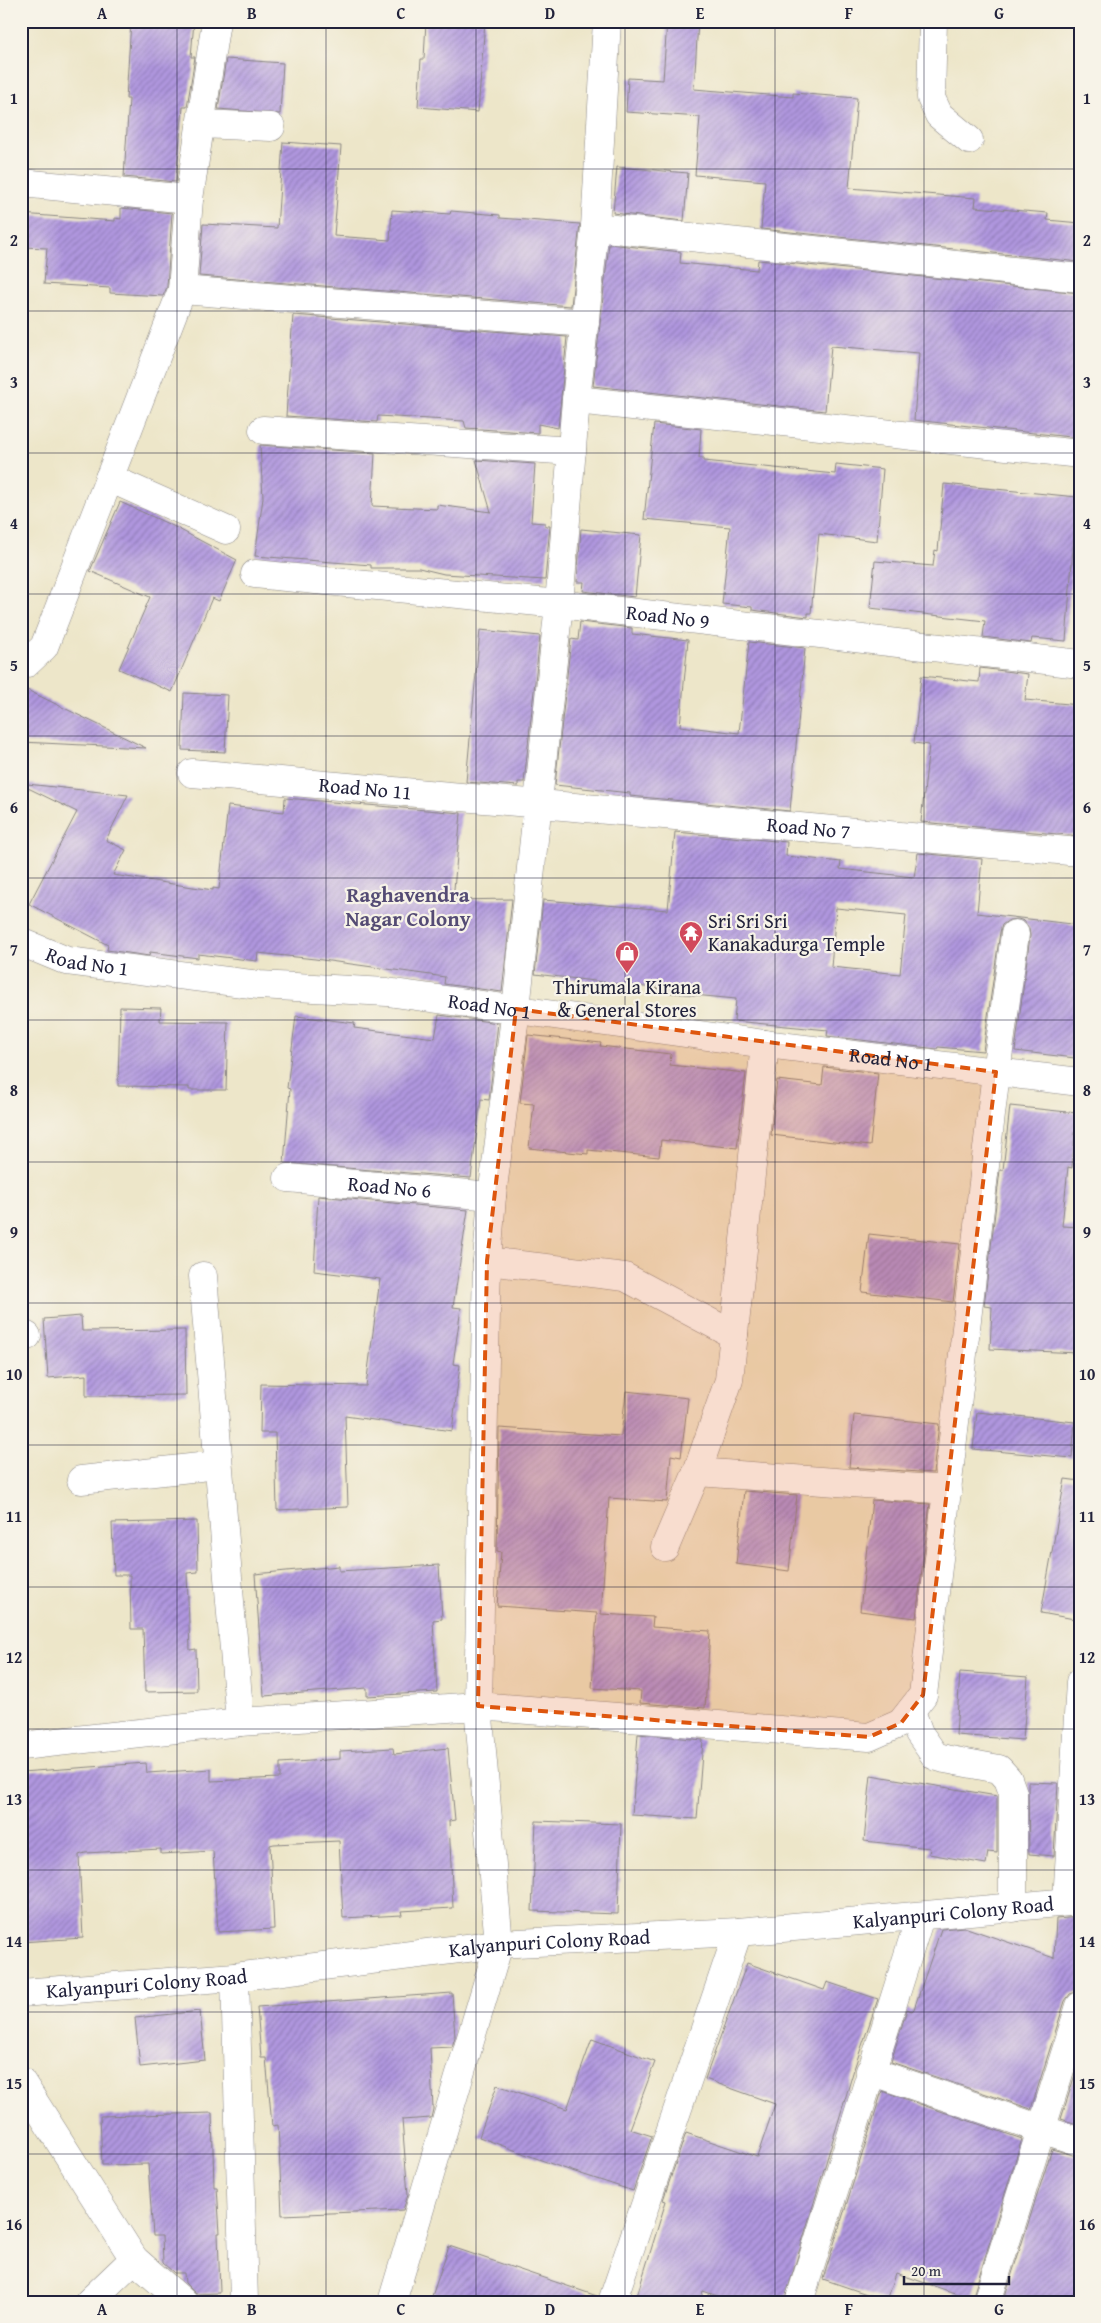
<svg xmlns="http://www.w3.org/2000/svg" width="1101" height="2323" font-family="'Gentium Book Plus',serif">
<style>
.building{fill:url(#building-hatch);fill-rule:evenodd}
.lines{fill:none;stroke-linecap:round;stroke-linejoin:round}
.street-casing{stroke:#888482;stroke-width:29}
.street{stroke:#fff;stroke-width:28}
.marked{fill:#de560e;fill-opacity:0.2;stroke:#de560e;stroke-width:4;stroke-dasharray:10 6;stroke-linejoin:round}
.grid{fill:none;stroke:#22223b;stroke-width:1;stroke-opacity:0.55}
.labels{text-anchor:middle;stroke-width:4.5;stroke-linejoin:round;paint-order:stroke}
.street-label{font-size:20px;fill:#22223b;stroke:#f7f3e8}
.poi-label{font-size:20px;fill:#22223b;stroke:#f7f3e8;text-anchor:start}
.neighbourhood-label{font-size:21px;font-weight:bold;fill:#544b74;stroke:#f7f3e8}
.neatline{fill:none;stroke:#22223b;stroke-width:2}
.grid-label{font-size:16px;text-anchor:middle;font-weight:bold;fill:#22223b}
</style>
<defs>
<pattern id="building-hatch" width="6" height="6" patternUnits="userSpaceOnUse" patternTransform="scale(1.25)"><rect width="6" height="6" fill="#b097df"/><path d="M-1 1l2-2M0 6l6-6M5 7l2-2" fill="none" stroke="#8f7bb6"/></pattern>
</defs>
<rect width="100%" height="100%" fill="#f7f3e8"/>
<filter id="ink" filterUnits="userSpaceOnUse"><feTurbulence type="fractalNoise" baseFrequency=".02" numOctaves="2"/><feDisplacementMap in="SourceGraphic" scale="10" xChannelSelector="R" yChannelSelector="G"/><feConvolveMatrix kernelMatrix="1 2 1 2 8 2 1 2 1" color-interpolation-filters="sRGB"/></filter>
<filter id="wash" filterUnits="userSpaceOnUse"><feTurbulence type="fractalNoise" baseFrequency=".0096" numOctaves="4" result="noise"/><feDisplacementMap in="SourceGraphic" scale="20" xChannelSelector="R" yChannelSelector="G"/><feGaussianBlur stdDeviation="1.12" result="paint"/><feColorMatrix in="noise" values="0 0 0 0 0 0 0 0 0 0 0 0 0 0 0 0 0 1.4 0 .05"/><feComposite in="paint" operator="in"/></filter>
<g filter="url(#wash)">
<rect width="100%" height="100%" fill="#ede6c9"/>
<g id="blocks">
<g class="building">
<polygon points="131,21 194,21 191,57 195,57 187,107 183,107 176,182 124,177 129,99 126,99"/>
<polygon points="426,21 485,21 478,112 418,107 421,59 424,59"/>
<polygon points="667,21 698,21 694,89 793,97 793,93 857,98 849,188 976,198 975,207 1048,213 1047,220 1080,223 1080,262 761,229 765,181 695,175 700,117 626,112 628,78 663,80"/>
<polygon points="226,59 283,63 280,114 218,109"/>
<polygon points="283,142 341,146 334,236 390,240 392,210 450,214 451,211 500,215 500,218 580,224 571,306 199,276 203,224 277,228"/>
<polygon points="617,167 688,173 684,221 613,213"/>
<polygon points="121,208 172,213 167,287 163,296 110,293 110,288 44,284 47,248 21,247 21,214 115,221 115,218 121,219"/>
<polygon points="609,244 681,252 680,263 757,270 758,260 1080,293 1080,438 914,420 919,353 831,346 825,411 593,386"/>
<polygon points="293,315 567,337 558,428 538,424 538,433 466,428 464,421 378,416 377,422 286,416"/>
<polygon points="654,424 701,429 699,458 704,458 704,461 835,474 836,464 883,469 877,541 819,534 811,613 808,613 808,617 752,610 752,607 722,604 730,527 644,519"/>
<polygon points="260,445 375,453 372,506 437,509 437,505 491,512 476,460 535,464 531,522 545,523 545,526 550,526 545,580 444,574 419,568 371,568 371,565 255,556 263,498"/>
<polygon points="944,484 1077,497 1066,641 1032,638 1031,643 983,637 985,621 870,608 875,561 933,566 935,550 938,551"/>
<polygon points="120,502 173,526 237,560 219,601 212,598 172,692 119,669 150,597 90,571"/>
<polygon points="581,529 641,535 635,597 583,591 584,582 577,582"/>
<polygon points="580,622 632,628 632,634 688,640 680,726 739,733 749,642 805,648 790,811 630,796 630,793 555,785 571,639 578,640"/>
<polygon points="480,630 540,636 524,782 518,782 518,786 466,782"/>
<polygon points="980,668 1028,674 1025,700 1080,705 1080,836 921,822 929,745 914,743 921,676 979,682"/>
<polygon points="21,687 146,748 21,742"/>
<polygon points="184,693 228,695 225,752 182,750"/>
<polygon points="27,784 128,795 106,840 126,850 113,875 213,890 213,888 219,889 228,806 284,812 285,798 461,813 453,900 512,899 502,992 444,984 445,977 315,959 258,953 257,961 198,954 198,958 150,952 149,956 107,950 108,945 29,904 77,812 26,787"/>
<path d="M675 832 787 842 786 856 841 862 840 869 914 877 918 853 982 859 977 913 1080 925V1015L1075 1058 1015 1051 1030 936 1029 928 1024 921 1018 919 1009 920 1002 925 1000 932 983 1051 938 1047 937 1049 827 1036 828 1030 734 1021 736 999 662 992V989L535 974 543 900 668 910ZM836 908 906 915 900 974 831 967Z"/>
<polygon points="120,1007 161,1008 160,1021 228,1022 226,1090 189,1090 189,1087 118,1086"/>
<polygon points="439,1015 498,1023 489,1100 481,1099 471,1178 284,1163 290,1089 287,1088 296,1016 355,1023 354,1028 435,1038"/>
<polygon points="528,1035 601,1043 600,1046 671,1054 670,1065 746,1073 737,1148 661,1140 659,1157 588,1150 588,1154 529,1148 534,1104 520,1103"/>
<polygon points="824,1067 878,1073 870,1146 771,1135 777,1080 822,1085"/>
<polygon points="1010,1106 1077,1113 1072,1168 1068,1167 1062,1226 1080,1227 1079,1353 990,1349 992,1307 984,1306 1000,1170 1003,1170"/>
<polygon points="318,1196 468,1210 453,1307 461,1308 453,1364 460,1365 452,1431 345,1416 348,1507 277,1510 275,1433 260,1433 261,1384 366,1386 380,1279 314,1271"/>
<polygon points="869,1234 960,1244 953,1302 862,1292"/>
<polygon points="81,1316 82,1331 185,1330 186,1395 86,1396 86,1375 48,1378 44,1319"/>
<polygon points="626,1391 688,1398 681,1457 671,1455 667,1502 609,1498 601,1614 653,1617 652,1627 710,1631 705,1708 640,1703 641,1691 592,1688 597,1613 497,1606 501,1552 497,1551 499,1428 621,1436"/>
<polygon points="977,1412 1075,1422 1072,1458 973,1449"/>
<polygon points="854,1415 939,1424 933,1473 849,1467"/>
<polygon points="1065,1479 1080,1481 1080,1620 1041,1613"/>
<polygon points="744,1491 797,1495 789,1571 736,1564"/>
<polygon points="872,1500 930,1504 916,1618 860,1611"/>
<polygon points="197,1521 198,1572 187,1573 190,1650 196,1649 197,1691 145,1692 143,1629 131,1629 130,1575 114,1575 112,1523"/>
<polygon points="439,1565 442,1619 433,1620 437,1692 367,1696 367,1688 264,1696 255,1574 339,1566 339,1571"/>
<polygon points="960,1672 1028,1677 1023,1740 956,1735"/>
<polygon points="638,1734 703,1740 697,1819 632,1815"/>
<polygon points="393,1748 394,1754 448,1748 455,1820 449,1821 453,1908 401,1911 402,1915 343,1918 339,1841 274,1844 270,1845 274,1929 218,1932 213,1851 161,1854 161,1849 85,1853 79,1855 83,1938 21,1942 21,1772 146,1763 147,1773 211,1769 211,1781 280,1778 280,1763 340,1759 340,1751"/>
<polygon points="871,1775 997,1796 997,1853 988,1852 986,1864 929,1854 930,1848 864,1841"/>
<polygon points="1028,1782 1058,1783 1054,1856 1029,1854"/>
<polygon points="536,1821 621,1824 618,1914 532,1911"/>
<polygon points="1080,1917 1080,1991 1070,1994 1065,2001 1031,2109 891,2062 907,2009 912,2011 914,2009 941,1929 964,1927 1054,1958 1056,1919"/>
<polygon points="747,1963 824,1990 827,1982 878,1999 855,2066 784,2302 735,2302 703,2291 700,2302 635,2302 666,2201 663,2200 686,2133 757,2157 775,2104 705,2079"/>
<polygon points="452,1993 455,2037 452,2047 430,2048 433,2109 431,2118 402,2120 408,2195 403,2210 282,2215 278,2125 272,2126 266,2058 261,2058 257,2007"/>
<polygon points="200,2011 205,2060 140,2067 135,2018"/>
<polygon points="592,2039 655,2062 630,2129 652,2136 633,2191 560,2167 479,2137 497,2085 567,2109"/>
<polygon points="1080,2059 1080,2125 1061,2119"/>
<polygon points="882,2091 1022,2139 972,2299 896,2273 887,2301 823,2279"/>
<polygon points="212,2113 214,2187 217,2187 220,2233 218,2233 220,2293 196,2294 185,2283 184,2273 174,2273 163,2263 162,2236 153,2236 148,2164 102,2165 100,2116"/>
<polygon points="1052,2149 1080,2157 1080,2302 1003,2302"/>
<polygon points="449,2246 597,2296 597,2302 430,2302"/>
</g>
</g>
</g>
<g filter="url(#ink)">
<use href="#blocks" fill-opacity="0" stroke="#888482" stroke-width="1"/>
<g class="lines">
<g class="street-casing">
<g id="street">
<polyline points="933,21 931,98 939,115 969,140"/>
<polyline points="201,124 271,127"/>
<polyline points="21,183 189,199 182,290 44,647 27,663 21,663"/>
<polyline points="189,199 216,21"/>
<polyline points="595,227 1080,278"/>
<polyline points="182,290 585,323"/>
<polyline points="576,400 1080,454"/>
<polyline points="263,430 572,451"/>
<polyline points="109,478 226,530"/>
<path id="s1" d="M255 574 559 604 1080 664"/>
<path id="s2" d="M192 773 1080 852"/>
<path id="s3" d="M21 942 67 961 259 985 387 992 765 1044 1080 1082"/>
<path id="s4" d="M288 1178 492 1196"/>
<polyline points="487,1261 625,1277 734,1335"/>
<polyline points="203,1276 240,1722"/>
<polyline points="21,1333 27,1336"/>
<polyline points="697,1472 948,1490"/>
<polyline points="81,1480 218,1465"/>
<polyline points="665,1547 697,1472 729,1380 765,1044"/>
<polyline points="911,1711 919,1733 935,1756 945,1759 999,1769 1008,1779 1013,1793 1013,1908"/>
<polyline points="21,1746 240,1722 478,1706 869,1737 901,1723 923,1695 996,1072 1015,934"/>
<polyline points="1067,1902 1080,1682"/>
<polyline points="235,1977 244,2302"/>
<path id="s5" d="M21 1993 235 1977 499 1944 738 1932 1080 1901"/>
<polyline points="870,2071 1080,2142"/>
<polyline points="21,2081 134,2259 183,2302"/>
<polyline points="89,2302 134,2259"/>
<polyline points="392,2302 499,1944 478,1706 487,1261 492,1196 516,1009 559,604 576,400 595,227 607,21"/>
<polyline points="612,2302 738,1932"/>
<polyline points="799,2302 920,1917"/>
<polyline points="987,2302 1080,2006"/>
</g>
</g>
<use href="#street" class="street"/>
</g>
</g>
<path class="marked" d="M516 1009 996 1072 923 1695 901 1723 869 1737 478 1706 487 1261Z"/>
<path class="grid" d="M177 21V2302M326 21V2302M476 21V2302M625 21V2302M775 21V2302M924 21V2302M21 169H1080M21 311H1080M21 453H1080M21 594H1080M21 736H1080M21 878H1080M21 1020H1080M21 1162H1080M21 1303H1080M21 1445H1080M21 1587H1080M21 1729H1080M21 1870H1080M21 2012H1080M21 2154H1080"/>
<defs>
<g id="temple-pin" transform="scale(1.25)"><path d="M0 17L-7.5 6A9.5 9.5 0 1 1 7.5 6Z" fill="#d1495b" stroke="#f7f3e8"/><path d="M0-6L5-2H3V0L6.5 2.5H4V6H1.5V3h-3V6H-4V2.5H-6.5L-3 0V-2H-5Z" fill="#fff"/></g>
<g id="shop-pin" transform="scale(1.25)"><path d="M0 17L-7.5 6A9.5 9.5 0 1 1 7.5 6Z" fill="#d1495b" stroke="#f7f3e8"/><path d="M-5-2.5h2.3a2.7 3.5 0 0 1 5.4 0H5L5.5 6h-11ZM-1.5-2.5h3a1.5 2.3 0 0 0-3 0Z" fill="#fff"/></g>
</defs>
<g fill-rule="evenodd">
<use href="#temple-pin" x="691" y="933"/>
<use href="#shop-pin" x="627" y="953"/>
</g>
<g class="labels">
<g class="street-label">
<text dy="7" stroke="none"><textPath href="#s1" startOffset="415">Road No 9</textPath></text>
<text dy="7" stroke="none"><textPath href="#s2" startOffset="174">Road No 11</textPath></text>
<text dy="7" stroke="none"><textPath href="#s2" startOffset="619">Road No 7</textPath></text>
<text dy="7" stroke="none"><textPath href="#s3" startOffset="70">Road No 1</textPath></text>
<text dy="7" stroke="none"><textPath href="#s3" startOffset="475">Road No 1</textPath></text>
<text dy="7" stroke="none"><textPath href="#s3" startOffset="880">Road No 1</textPath></text>
<text dy="7" stroke="none"><textPath href="#s4" startOffset="102">Road No 6</textPath></text>
<text dy="7" stroke="none"><textPath href="#s5" startOffset="936">Kalyanpuri Colony Road</textPath></text>
<text dy="7" stroke="none"><textPath href="#s5" startOffset="531">Kalyanpuri Colony Road</textPath></text>
<text dy="7" stroke="none"><textPath href="#s5" startOffset="126">Kalyanpuri Colony Road</textPath></text>
</g>
<g class="poi-label">
<text x="708" y="928">Sri Sri Sri<tspan x="708" dy="23">Kanakadurga Temple</tspan></text>
<text x="627" y="994" text-anchor="middle">Thirumala Kirana<tspan x="627" dy="23">&amp; General Stores</tspan></text>
</g>
<g class="neighbourhood-label">
<text x="408" y="902">Raghavendra<tspan x="408" dy="24">Nagar Colony</tspan></text>
</g>
</g>
<rect width="1101" height="2323" fill="none" stroke="#f7f3e8" stroke-width="55"/>
<path d="M904 2276v8h105v-8" fill="none" stroke="#22223b" stroke-width="2.5"/>
<text x="911" y="2276" font-size="15" fill="#22223b" stroke="#f7f3e8" stroke-width="4" paint-order="stroke">20 m</text>
<rect x="28" y="28" width="1046" height="2268" class="neatline"/>
<g class="grid-label">
<text x="102" y="19">A</text>
<text x="252" y="19">B</text>
<text x="401" y="19">C</text>
<text x="550" y="19">D</text>
<text x="700" y="19">E</text>
<text x="849" y="19">F</text>
<text x="999" y="19">G</text>
<text x="14" y="104">1</text>
<text x="1087" y="104">1</text>
<text x="14" y="246">2</text>
<text x="1087" y="246">2</text>
<text x="14" y="388">3</text>
<text x="1087" y="388">3</text>
<text x="14" y="529">4</text>
<text x="1087" y="529">4</text>
<text x="14" y="671">5</text>
<text x="1087" y="671">5</text>
<text x="14" y="813">6</text>
<text x="1087" y="813">6</text>
<text x="14" y="955">7</text>
<text x="1087" y="955">7</text>
<text x="14" y="1096">8</text>
<text x="1087" y="1096">8</text>
<text x="14" y="1238">9</text>
<text x="1087" y="1238">9</text>
<text x="14" y="1380">10</text>
<text x="1087" y="1380">10</text>
<text x="14" y="1522">11</text>
<text x="1087" y="1522">11</text>
<text x="14" y="1663">12</text>
<text x="1087" y="1663">12</text>
<text x="14" y="1805">13</text>
<text x="1087" y="1805">13</text>
<text x="14" y="1947">14</text>
<text x="1087" y="1947">14</text>
<text x="14" y="2089">15</text>
<text x="1087" y="2089">15</text>
<text x="14" y="2230">16</text>
<text x="1087" y="2230">16</text>
<text x="102" y="2315">A</text>
<text x="252" y="2315">B</text>
<text x="401" y="2315">C</text>
<text x="550" y="2315">D</text>
<text x="700" y="2315">E</text>
<text x="849" y="2315">F</text>
<text x="999" y="2315">G</text>
</g>
</svg>
